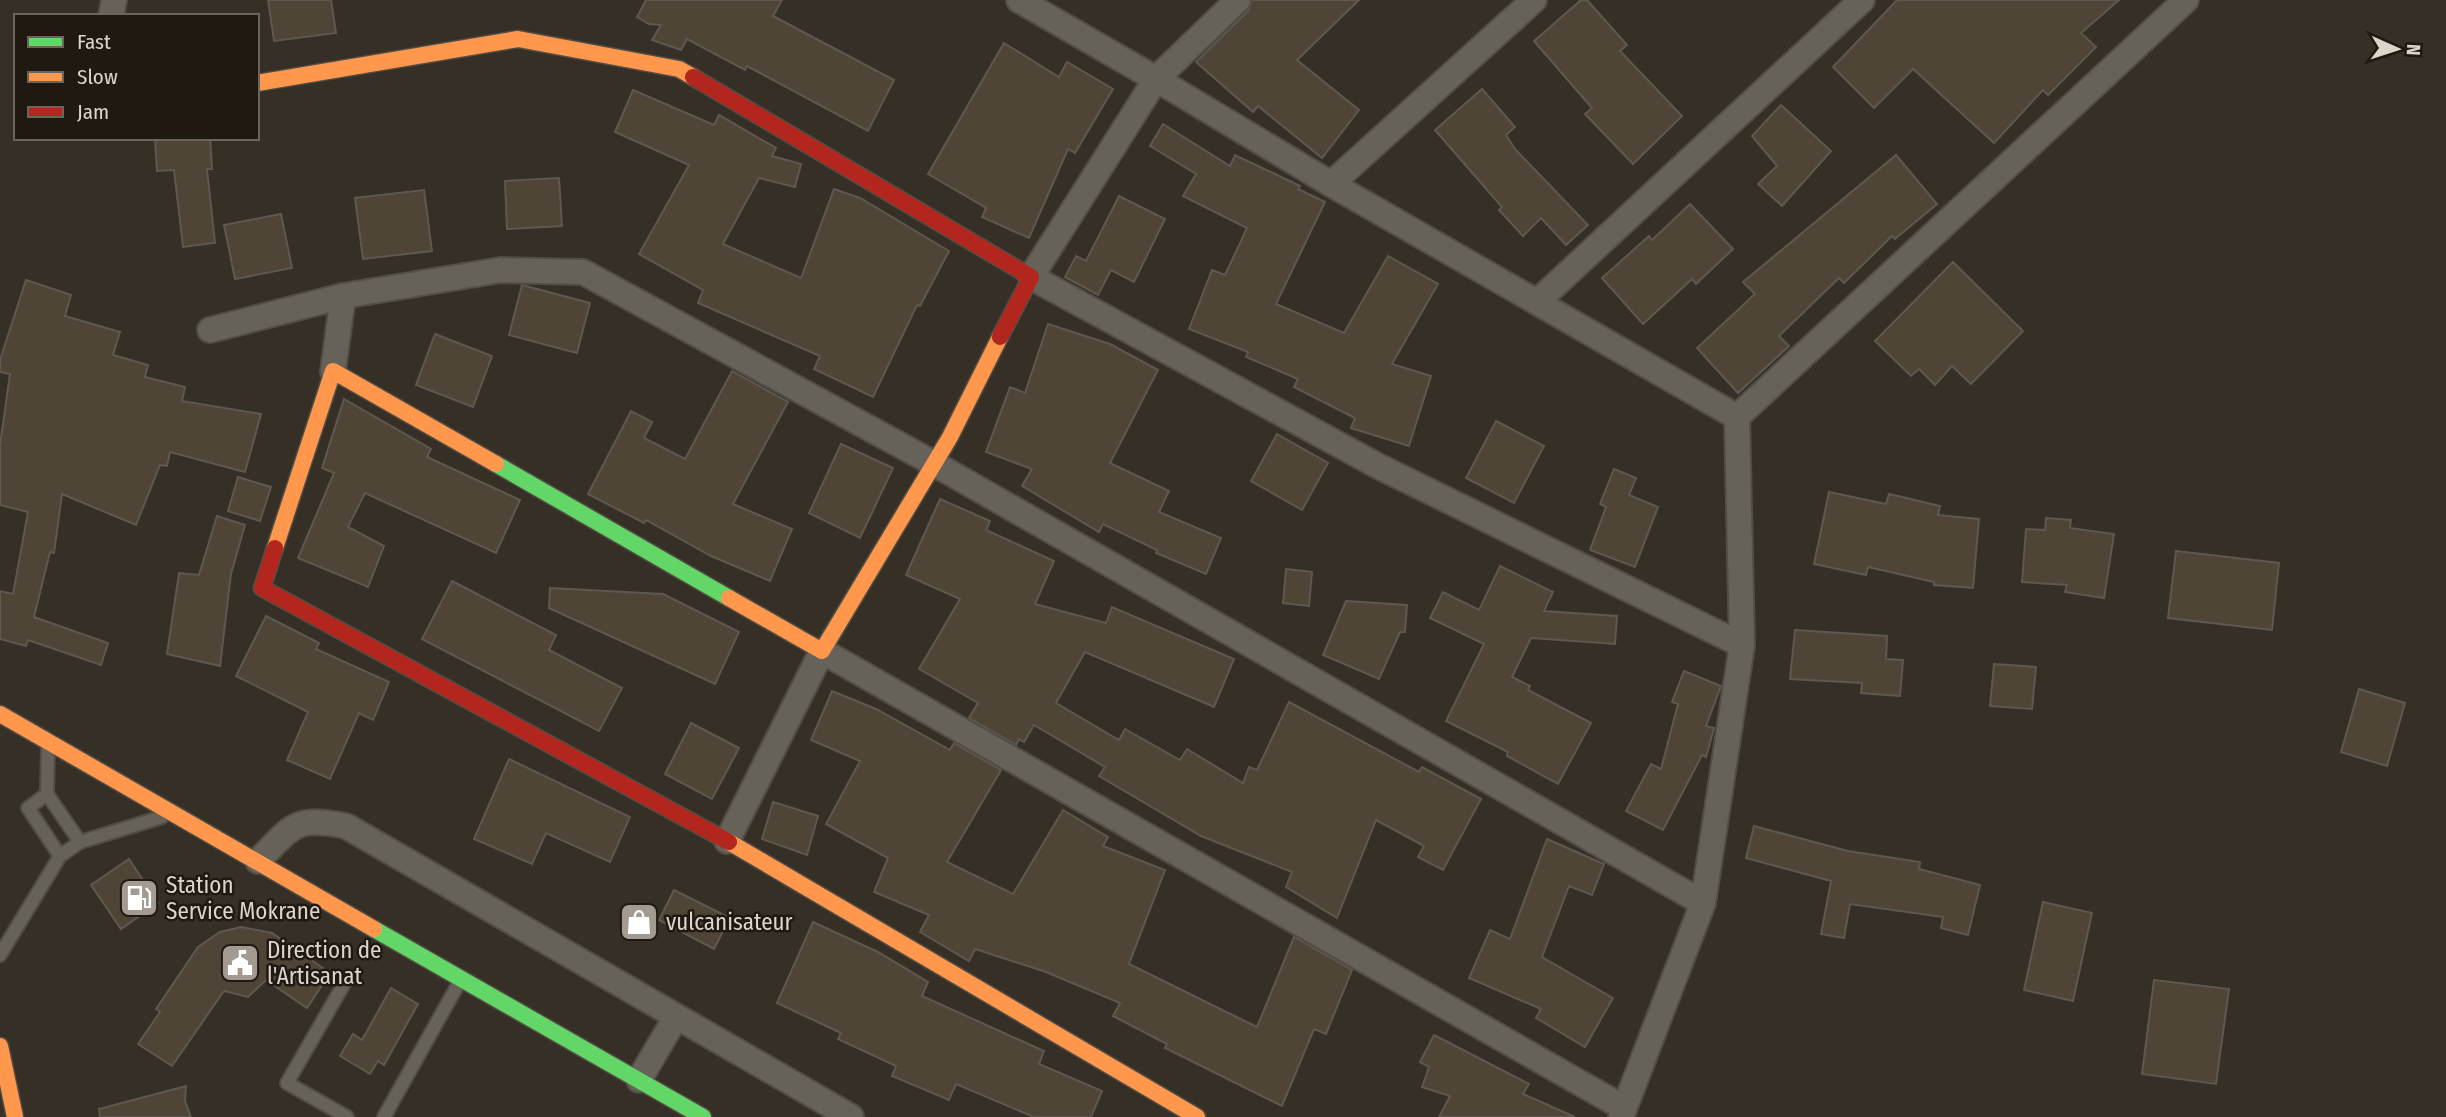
<svg xmlns="http://www.w3.org/2000/svg" width="2446" height="1117" font-family="'Fira Sans Condensed',sans-serif">
<style>
.building{fill:#4e4536;stroke:#5e5850;stroke-width:2}
.lines{fill:none;stroke-linecap:round;stroke-linejoin:round}
.lane-casing{stroke:#524d45;stroke-width:16}
.street-casing{stroke:#524d45;stroke-width:28}
.fast-casing{stroke:#524d45;stroke-width:19}
.slow-casing{stroke:#524d45;stroke-width:19}
.jam-casing{stroke:#524d45;stroke-width:19}
.lane{stroke:#666259;stroke-width:12}
.street{stroke:#666259;stroke-width:24}
.fast{stroke:#63d668;stroke-width:16}
.slow{stroke:#ff974d;stroke-width:16}
.jam{stroke:#b3261e;stroke-width:16}
.labels{text-anchor:middle;stroke-width:5;stroke-linejoin:round;paint-order:stroke}
.poi-label{font-size:23px;fill:#ddd5ca;stroke:#1f1912;text-anchor:start}
</style>
<rect width="100%" height="100%" fill="#362f26"/>
<g class="building">
<polygon points="268,0 331,0 336,33 274,41"/>
<polygon points="646,0 782,0 773,16 894,80 868,131 747,66 745,70 687,39 681,50 652,40 661,25 649,24 637,17"/>
<polygon points="1252,0 1359,0 1297,60 1359,110 1322,158 1258,106 1253,112 1196,62 1248,11"/>
<polygon points="1581,0 1587,0 1627,45 1620,51 1682,116 1633,164 1585,114 1592,108 1534,41"/>
<polygon points="1897,0 2119,0 2081,33 2096,47 2048,95 2043,90 1994,143 1913,69 1874,108 1833,67"/>
<polygon points="1004,43 1059,77 1067,62 1113,89 1075,153 1068,149 1029,238 982,217 986,208 928,174"/>
<polygon points="1482,89 1515,127 1506,135 1515,149 1588,225 1566,245 1541,218 1523,236 1499,210 1502,207 1435,130"/>
<polygon points="633,90 714,125 719,115 776,148 772,156 801,164 795,187 759,178 723,244 801,278 834,189 860,198 949,251 920,306 917,305 873,397 814,369 820,356 698,303 703,290 639,254 689,165 615,132"/>
<polygon points="1781,105 1831,151 1782,206 1758,184 1777,166 1752,136"/>
<polygon points="1163,124 1230,166 1235,155 1300,186 1298,189 1325,202 1276,304 1344,333 1388,256 1438,284 1392,364 1431,376 1409,446 1351,428 1355,418 1294,387 1298,379 1246,357 1248,352 1189,329 1212,270 1225,275 1247,228 1183,196 1196,174 1150,146"/>
<polygon points="155,138 210,138 212,169 207,169 215,243 183,247 174,170 157,171"/>
<polygon points="1896,155 1937,204 1895,239 1892,236 1844,283 1839,278 1779,336 1789,346 1738,393 1697,348 1755,294 1743,282"/>
<polygon points="559,178 562,226 507,229 505,181"/>
<polygon points="424,190 432,251 363,259 355,198"/>
<polygon points="1119,196 1165,219 1134,282 1111,270 1098,295 1065,277 1076,256 1086,261"/>
<polygon points="1690,204 1733,249 1696,284 1692,279 1643,324 1602,278 1649,236 1652,240"/>
<polygon points="281,214 292,268 235,279 224,225"/>
<polygon points="1953,262 2023,331 1971,384 1952,366 1935,385 1919,369 1911,376 1875,341"/>
<polygon points="26,280 71,295 65,316 120,332 113,355 148,365 145,377 185,387 182,401 261,414 245,472 170,452 167,466 160,465 136,525 62,494 54,553 50,552 34,617 108,643 101,665 28,640 26,646 0,639 0,591 13,594 28,512 0,505 0,445 10,374 0,372 0,360"/>
<polygon points="522,285 590,303 577,353 509,335"/>
<polygon points="1048,324 1110,344 1158,370 1110,463 1169,491 1159,512 1221,538 1206,574 1156,553 1157,550 1103,524 1099,532 1022,486 1032,469 986,452 1010,387 1025,393"/>
<polygon points="435,334 492,356 473,407 416,385"/>
<polygon points="732,371 788,402 733,504 792,529 770,581 711,556 646,520 644,523 588,494 631,411 652,422 644,438 685,459"/>
<polygon points="344,399 431,449 427,457 520,500 496,553 365,493 348,527 384,546 368,587 298,558 334,473 322,468"/>
<polygon points="1496,421 1544,446 1514,503 1466,478"/>
<polygon points="1277,434 1328,463 1302,510 1251,481"/>
<polygon points="841,444 893,468 860,538 809,513"/>
<polygon points="1614,469 1636,478 1629,495 1658,507 1635,567 1590,550 1606,507 1600,504"/>
<polygon points="238,477 271,487 260,521 228,511"/>
<polygon points="1829,492 1886,504 1889,494 1940,506 1938,515 1979,519 1973,588 1934,585 1934,582 1868,567 1866,575 1814,564"/>
<polygon points="940,499 990,521 986,530 1054,561 1035,604 1106,623 1112,607 1234,659 1214,707 1085,652 1056,703 1119,740 1125,729 1180,760 1187,749 1243,783 1249,767 1257,770 1289,702 1419,772 1422,767 1481,799 1443,870 1418,857 1424,846 1376,820 1337,918 1286,887 1292,872 1201,836 1099,776 1105,767 1034,725 1024,742 1019,739 1016,745 969,718 978,703 919,669 960,599 906,575"/>
<polygon points="217,516 245,525 231,574 220,666 167,654 179,573 199,575"/>
<polygon points="2046,518 2071,520 2070,528 2114,534 2104,598 2065,592 2067,585 2022,582 2026,529 2045,530"/>
<polygon points="2176,551 2279,563 2272,630 2168,618"/>
<polygon points="1500,566 1553,592 1544,611 1617,616 1615,644 1531,638 1512,677 1530,686 1528,690 1591,723 1558,784 1507,756 1508,752 1446,721 1484,644 1430,618 1443,592 1479,610"/>
<polygon points="1286,569 1312,572 1309,606 1283,603"/>
<polygon points="452,581 556,635 549,650 622,688 599,731 422,639"/>
<polygon points="550,588 663,594 739,632 715,684 549,608"/>
<polygon points="1346,601 1407,605 1405,632 1400,632 1379,679 1323,655"/>
<polygon points="266,616 319,643 316,649 389,682 373,720 359,713 330,779 287,760 308,712 236,676"/>
<polygon points="1795,630 1887,636 1886,659 1903,660 1900,696 1861,693 1862,683 1790,679"/>
<polygon points="1994,664 2036,667 2032,709 1990,706"/>
<polygon points="1684,671 1721,686 1706,726 1714,728 1706,757 1702,755 1663,830 1626,811 1651,764 1661,769 1678,704 1672,702"/>
<polygon points="2359,689 2405,703 2387,766 2341,752"/>
<polygon points="832,691 876,709 950,750 954,743 1001,770 947,862 1013,894 1063,810 1108,837 1103,846 1165,870 1129,964 1257,1027 1294,937 1352,970 1326,1034 1314,1029 1282,1106 1165,1048 1167,1044 1113,1016 1120,1003 1046,972 975,949 969,961 920,932 929,915 874,892 888,858 826,824 860,761 811,740"/>
<polygon points="691,723 739,748 712,799 665,774"/>
<polygon points="509,759 630,817 610,862 546,833 532,864 474,839"/>
<polygon points="773,802 818,816 807,855 762,839"/>
<polygon points="1754,826 1848,851 1920,862 1919,869 1980,885 1968,935 1941,928 1943,917 1850,904 1844,938 1821,934 1831,881 1746,858"/>
<polygon points="1547,839 1604,864 1592,895 1569,886 1542,957 1613,998 1585,1047 1536,1018 1541,1009 1469,978 1490,930 1510,939"/>
<polygon points="129,859 158,903 121,929 91,885"/>
<polygon points="674,890 730,918 714,949 659,920"/>
<polygon points="2043,902 2092,913 2073,1001 2024,990"/>
<polygon points="813,922 878,952 928,982 922,996 1044,1051 1039,1064 1102,1091 1091,1117 1034,1117 956,1084 949,1100 892,1076 896,1066 838,1039 841,1033 777,1003"/>
<polygon points="241,927 272,933 330,973 307,1008 266,980 248,997 224,991 172,1066 138,1044 160,1012 156,1009 198,947 220,932"/>
<polygon points="2154,980 2229,989 2216,1084 2142,1074"/>
<polygon points="391,988 418,1004 384,1065 378,1061 370,1074 340,1056 353,1034 362,1040"/>
<polygon points="1434,1035 1529,1084 1523,1094 1575,1117 1439,1117 1450,1096 1422,1087 1429,1067 1420,1062"/>
<polygon points="186,1086 185,1101 191,1117 100,1117 99,1109"/>
</g>
<g class="lines">
<g class="lane-casing">
<g id="lane">
<polyline points="47,794 28,808 60,856"/>
<polyline points="80,842 162,817"/>
<polyline points="0,955 60,856 80,842 47,794 48,748"/>
<polyline points="347,1117 287,1083 348,977"/>
<polyline points="384,1117 460,981"/>
</g>
</g>
<g class="street-casing">
<g id="street">
<polyline points="1019,0 1156,79 1238,0"/>
<polyline points="111,16 114,0"/>
<polyline points="1331,184 1534,0"/>
<polyline points="1538,301 1862,0"/>
<polyline points="210,330 343,296 501,270 583,272 933,463 1703,903"/>
<polyline points="333,371 343,296"/>
<polyline points="1737,417 1331,184 1156,79 1031,277 1378,466 1742,645"/>
<polyline points="727,841 822,651 1624,1108"/>
<path d="M258 861C294 825 294 816 346 826L851 1117"/>
<polyline points="639,1080 676,1017"/>
<polyline points="1621,1117 1703,903 1742,645 1737,417 2186,0"/>
</g>
</g>
<g class="fast-casing">
<g id="fast">
<polyline points="496,464 729,598"/>
<polyline points="374,929 703,1117"/>
</g>
</g>
<g class="slow-casing">
<g id="slow">
<polyline points="257,83 518,39 679,69 693,77"/>
<polyline points="275,548 333,371 496,464"/>
<polyline points="729,598 822,651 950,437 1000,337"/>
<polyline points="0,714 374,929"/>
<polyline points="729,842 1197,1117"/>
<polyline points="0,1046 15,1117"/>
</g>
</g>
<g class="jam-casing">
<g id="jam">
<polyline points="693,77 1031,277 1000,337"/>
<polyline points="275,548 262,588 729,842"/>
</g>
</g>
<use href="#lane" class="lane"/>
<use href="#street" class="street"/>
<use href="#fast" class="fast"/>
<use href="#slow" class="slow"/>
<use href="#jam" class="jam"/>
</g>
<defs>
<g id="fuel-square" transform="scale(2.0125)"><rect x="-9" y="-9" width="18" height="18" rx="4" fill="#a39b91" stroke="#1f1912"/><path d="M-5.5-6h7V0h2V4h1.3V-2.5L3-4.5l.8-.8L6-3V5H2.5V1h-1V6h-7ZM-4.2-4.7v3.2H.2V-4.7Z" fill="#fff"/></g>
<g id="shop-square" transform="scale(2.0125)"><rect x="-9" y="-9" width="18" height="18" rx="4" fill="#a39b91" stroke="#1f1912"/><path d="M-5-2.5h2.3a2.7 3.5 0 0 1 5.4 0H5L5.5 6h-11ZM-1.5-2.5h3a1.5 2.3 0 0 0-3 0Z" fill="#fff"/></g>
<g id="civic-square" transform="scale(2.0125)"><rect x="-9" y="-9" width="18" height="18" rx="4" fill="#a39b91" stroke="#1f1912"/><path d="M-.6-6.5H3V-4.5H.6V-3L4-1V1h2V6H-6V1h2V-1L-.6-3ZM-1.2 2.5V6h2.4V2.5Z" fill="#fff"/></g>
</defs>
<g fill-rule="evenodd">
<use href="#fuel-square" x="139" y="898"/>
<use href="#shop-square" x="639" y="922"/>
<use href="#civic-square" x="240" y="963"/>
</g>
<g class="labels">
<g class="poi-label">
<text x="166" y="893">Station<tspan x="166" dy="26">Service Mokrane</tspan></text>
<text x="666" y="930">vulcanisateur</text>
<text x="267" y="958">Direction de<tspan x="267" dy="26">l'Artisanat</tspan></text>
</g>
</g>
<rect x="14" y="14" width="245" height="126" fill="#1f1912" stroke="#6b645c" stroke-width="2"/>
<rect x="28" y="37" width="35" height="10" fill="#63d668" stroke="#6b645c" stroke-width="2"/>
<text x="77" y="49" font-size="21" fill="#ddd5ca">Fast</text>
<rect x="28" y="72" width="35" height="10" fill="#ff974d" stroke="#6b645c" stroke-width="2"/>
<text x="77" y="84" font-size="21" fill="#ddd5ca">Slow</text>
<rect x="28" y="107" width="35" height="10" fill="#b3261e" stroke="#6b645c" stroke-width="2"/>
<text x="77" y="119" font-size="21" fill="#ddd5ca">Jam</text>
<g transform="translate(2397 49) rotate(93)" stroke="#1f1912" stroke-width="5" paint-order="stroke">
<path d="M0-5L12 26L0 18L-12 26Z" fill="#ddd5ca"/>
<text y="-10" font-size="19" font-weight="bold" text-anchor="middle" fill="#ddd5ca">N</text>
</g>
</svg>
